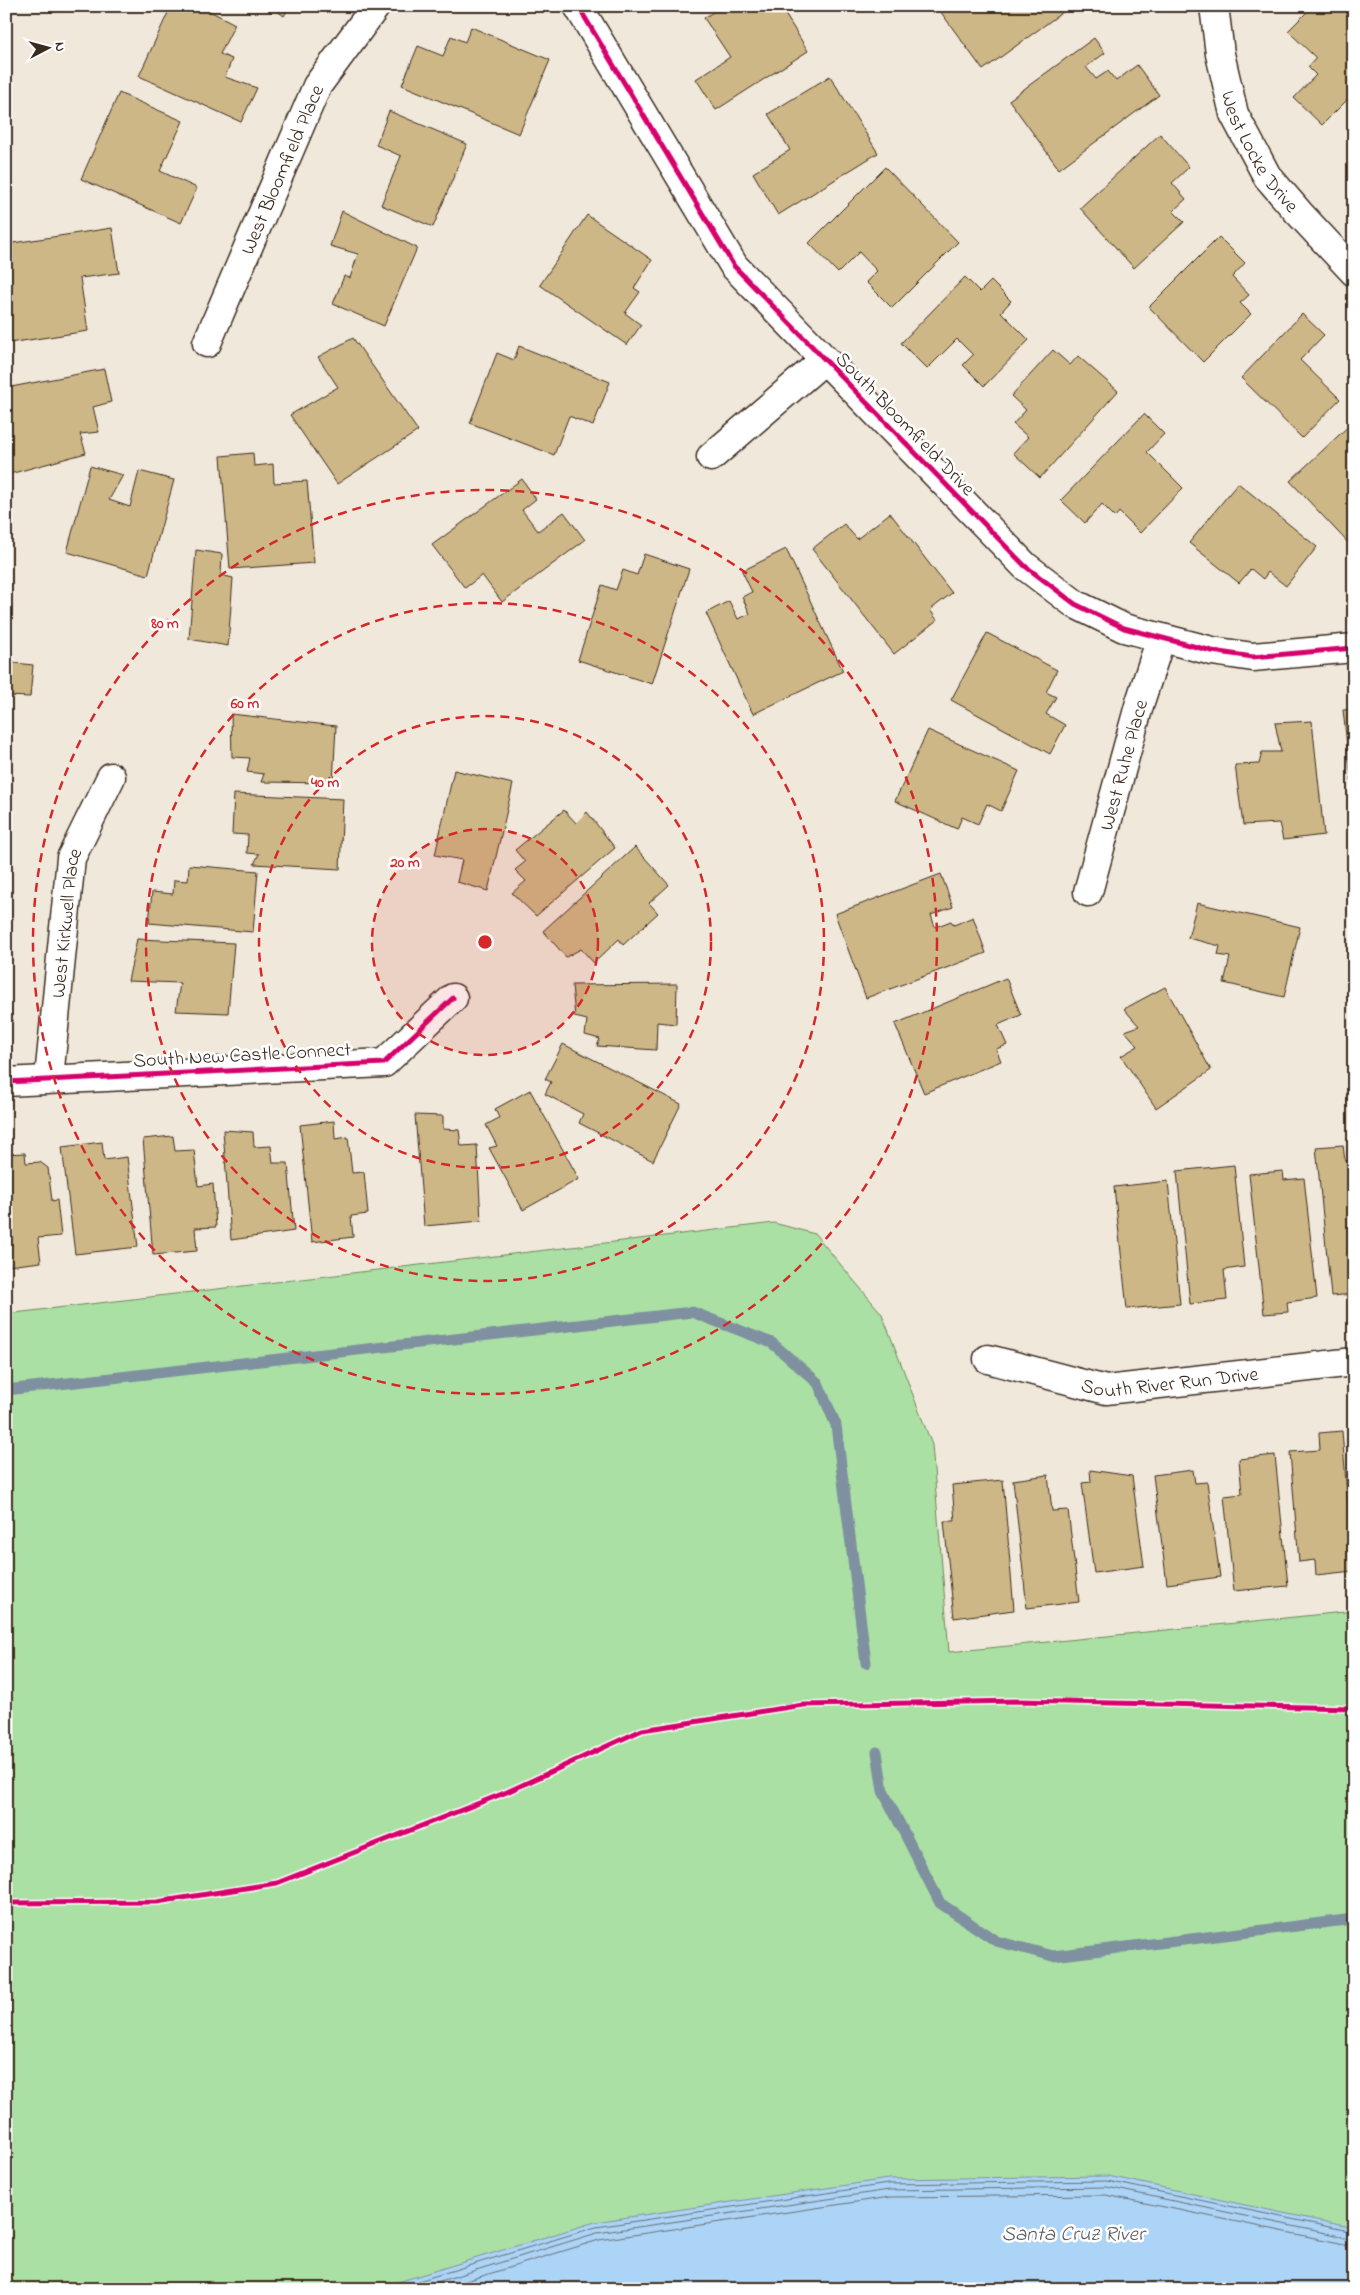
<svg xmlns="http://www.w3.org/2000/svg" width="1360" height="2295" font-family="'Indie Flower',sans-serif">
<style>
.green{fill:#aae0a3;stroke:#728560}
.water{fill:#acd4f6;stroke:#7f90a0}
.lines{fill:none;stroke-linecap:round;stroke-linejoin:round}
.shore{stroke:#686e74;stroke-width:1}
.stream{stroke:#7f90a0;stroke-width:11}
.building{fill:#ceb786;stroke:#3b2a1e}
.street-casing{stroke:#3b2a1e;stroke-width:31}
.street{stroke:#fff;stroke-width:28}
.cycleway-casing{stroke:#fff;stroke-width:8}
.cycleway{stroke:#d6006c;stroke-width:5}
.ring{fill:none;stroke:#d62828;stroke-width:2.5;stroke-dasharray:9 6}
.labels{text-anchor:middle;stroke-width:5;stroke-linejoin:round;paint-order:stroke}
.street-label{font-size:20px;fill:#3b2a1e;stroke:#fff}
.water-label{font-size:21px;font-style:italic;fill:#5d5d5f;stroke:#fff}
.centre{fill:#d62828;stroke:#fff;stroke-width:2.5}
.ring-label{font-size:15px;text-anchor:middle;font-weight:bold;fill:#d62828;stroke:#fff;stroke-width:5;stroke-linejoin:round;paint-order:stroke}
</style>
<rect width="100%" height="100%" fill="#f0e9db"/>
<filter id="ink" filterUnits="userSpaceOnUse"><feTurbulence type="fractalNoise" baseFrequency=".02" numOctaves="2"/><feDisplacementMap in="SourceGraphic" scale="10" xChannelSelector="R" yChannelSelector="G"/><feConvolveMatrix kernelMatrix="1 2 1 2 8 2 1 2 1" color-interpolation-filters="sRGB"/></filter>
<g filter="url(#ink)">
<polygon class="green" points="774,1223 815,1234 882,1314 932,1445 949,1652 1354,1611 1354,2289 6,2289 6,1314"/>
<polygon class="water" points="1108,2176 1354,2228 1354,2289 375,2289 595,2222 888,2179"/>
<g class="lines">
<g class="shore">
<polyline points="392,2289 596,2227 888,2184 1107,2181 1354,2232"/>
<polyline points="414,2289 597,2233 889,2190 1107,2187 1354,2239"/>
<polyline points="440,2289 599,2240 890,2197 1106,2195 1354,2246"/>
</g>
<g class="stream">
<polyline points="6,1390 692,1312 772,1343 818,1383 836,1425 866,1663"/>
<polyline points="877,1752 883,1791 940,1903 996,1941 1053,1956 1354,1919"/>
</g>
</g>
<g class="building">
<polygon points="171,6 200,6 235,24 220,54 232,59 225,77 257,88 241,122 139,76"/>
<polygon points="270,6 290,6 284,16"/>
<polygon points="722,6 780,6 808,51 716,110 696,79 730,57 704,18"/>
<polygon points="946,6 1071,6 983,70 940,11"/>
<polygon points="1313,6 1354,6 1354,93 1322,125 1294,98 1316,75 1308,67 1316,58 1288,31"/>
<polygon points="471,27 550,60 519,134 402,85 418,46 443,56 451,36 465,42"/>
<polygon points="1094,38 1105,53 1086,67 1096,79 1108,71 1116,81 1137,65 1159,95 1059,169 1009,100"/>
<polygon points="830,76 878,153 778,215 753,173 790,150 768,114"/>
<polygon points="119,93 183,121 160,171 197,188 181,223 81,179"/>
<polygon points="389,111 467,144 433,227 381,205 401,156 376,145"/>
<polygon points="1160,134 1189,167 1172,183 1186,199 1173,211 1184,222 1134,268 1080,208"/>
<polygon points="885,167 958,242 892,308 866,282 877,271 859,252 838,273 809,243"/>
<polygon points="342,211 417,248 384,326 333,304 344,276 350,278 358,254 330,246"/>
<polygon points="587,215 652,260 634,288 640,292 625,313 641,325 627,345 540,285"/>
<polygon points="112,228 119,273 80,278 88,331 9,343 6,325 6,244"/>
<polygon points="1219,237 1245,263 1232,277 1249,295 1240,303 1251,314 1203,362 1149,307"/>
<polygon points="965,277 980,292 991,281 1011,301 1001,312 1029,340 984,386 963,365 973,355 957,339 927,369 901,343"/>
<polygon points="1302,314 1324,335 1300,360 1340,399 1302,438 1241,378"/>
<polygon points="353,338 418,431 337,484 290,415 338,387 318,357"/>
<polygon points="519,346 610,382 593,426 569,416 554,455 470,423 497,353 514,360"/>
<polygon points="1053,350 1070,365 1078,356 1118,391 1040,478 1013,453 1028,437 1013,424 1026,410 1011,396"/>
<polygon points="104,369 111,402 93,407 99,432 80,434 86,453 6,475 6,388"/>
<polygon points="1144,414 1164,434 1147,452 1183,488 1140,533 1119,512 1115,517 1102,504 1085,523 1061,500"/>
<polygon points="1354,421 1354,546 1352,547 1290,481"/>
<polygon points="253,453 254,466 273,464 274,483 307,481 314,563 230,569 221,456"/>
<polygon points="90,466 123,475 109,500 130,507 139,471 174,480 148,575 67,552"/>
<polygon points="522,479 536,499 522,510 538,531 564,512 585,540 502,602 482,575 465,588 432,545"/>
<polygon points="1238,483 1317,547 1286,586 1268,572 1263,579 1251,569 1239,583 1189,543"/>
<polygon points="890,513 952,593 930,610 937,620 894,654 812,549 844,524 857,539"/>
<polygon points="786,549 843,671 753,714 706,613 729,601 738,619 750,614 742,597 752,592 742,571"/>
<polygon points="196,550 222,554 221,575 233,578 228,646 189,639"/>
<polygon points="644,554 689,569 652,684 578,660 602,585 616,590 623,570 637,575"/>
<polygon points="987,633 1057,670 1046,692 1056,697 1046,714 1065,725 1050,754 951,700"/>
<polygon points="6,662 33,665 30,697 6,696"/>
<polygon points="1354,709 1354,805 1343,710"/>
<polygon points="231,714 336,726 333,783 261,782 264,774 247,772 250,758 232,757"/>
<polygon points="1312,721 1324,835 1283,840 1279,823 1243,825 1235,765 1259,764 1262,752 1281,752 1275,723"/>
<polygon points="928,730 1019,771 1001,811 987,804 978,824 962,817 957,829 895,801"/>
<polygon points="454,770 513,784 488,891 457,882 462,860 435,855"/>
<polygon points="234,794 343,799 340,869 254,864 259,854 247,853 248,835 232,834"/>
<polygon points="564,810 576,823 587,812 615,848 536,916 512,893 526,881 515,870 525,862 515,850"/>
<polygon points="635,847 669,885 649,903 658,913 623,945 619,939 594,963 581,949 566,957 543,931"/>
<polygon points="189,865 258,871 253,932 149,923 152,892 173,894 174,880 188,881"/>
<polygon points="941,874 953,907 931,915 935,927 951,921 954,925 973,917 986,953 866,998 835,914"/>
<polygon points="1197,903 1300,927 1284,997 1224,983 1230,957 1218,955 1220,946 1188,938"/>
<polygon points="137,939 234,943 228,1013 176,1011 180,983 128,981"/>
<polygon points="1006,978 1021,1015 998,1025 1007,1045 996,1049 1001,1061 924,1093 895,1024"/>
<polygon points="677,984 676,1024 657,1022 656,1050 597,1046 600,1039 585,1035 587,1020 575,1017 572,985"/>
<polygon points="1165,987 1211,1070 1156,1108 1121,1056 1138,1046 1125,1031 1139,1026 1124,1009"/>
<polygon points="563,1044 681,1104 653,1161 579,1123 583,1114 545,1094 551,1082 545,1079"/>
<polygon points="530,1090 579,1179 523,1210 489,1148 497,1146 486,1125 499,1118 495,1109"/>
<polygon points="415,1115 443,1116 443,1129 459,1130 461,1146 477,1145 481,1221 424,1226"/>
<polygon points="334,1121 335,1139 348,1137 352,1173 364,1172 368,1214 351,1216 353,1237 312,1242 300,1125"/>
<polygon points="223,1130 253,1132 254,1147 271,1146 273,1163 288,1163 294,1231 231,1240"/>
<polygon points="173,1136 175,1151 194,1150 198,1186 213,1184 216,1227 195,1228 197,1251 153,1255 143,1139"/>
<polygon points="102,1142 104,1160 127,1157 138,1247 75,1254 62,1147"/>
<polygon points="1343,1145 1345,1161 1354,1160 1354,1294 1331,1296 1316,1147"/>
<polygon points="25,1153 26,1163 40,1162 48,1168 52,1201 57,1200 61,1236 38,1238 41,1262 8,1266 6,1246 6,1154"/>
<polygon points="1234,1165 1244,1267 1224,1270 1227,1300 1190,1304 1177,1171"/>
<polygon points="1283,1171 1284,1180 1304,1178 1317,1298 1287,1302 1288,1312 1264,1314 1249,1174"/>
<polygon points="1168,1181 1180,1304 1127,1309 1114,1187"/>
<polygon points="1342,1431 1353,1571 1316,1575 1315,1560 1299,1562 1290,1452 1320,1450 1319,1433"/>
<polygon points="1275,1455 1288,1586 1234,1591 1224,1496 1242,1494 1239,1459"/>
<polygon points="1090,1470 1132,1476 1144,1566 1094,1573 1082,1483 1091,1482"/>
<polygon points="1193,1470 1195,1483 1207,1482 1220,1577 1167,1584 1153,1475"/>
<polygon points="1048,1475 1052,1511 1068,1510 1079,1602 1027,1608 1013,1480"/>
<polygon points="1003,1480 1014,1610 954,1618 944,1521 955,1521 952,1485"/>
</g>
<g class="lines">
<g class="street-casing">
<g id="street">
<polyline points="578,6 734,266 1025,566 1075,604 1124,628 1212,651 1253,657 1354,648"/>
<path id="s1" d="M1214 6 1220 54 1234 114 1267 176 1299 213 1354 272"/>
<path id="s2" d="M207 343 317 86 376 6"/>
<polyline points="711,457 824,360"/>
<path id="s3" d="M1088 892 1140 702 1161 638"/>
<path id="s4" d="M49 1078 71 858 111 777"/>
<polyline points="6,1082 384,1063 453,998"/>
<path id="s5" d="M988 1359 1106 1390 1354 1362"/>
</g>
</g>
<use href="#street" class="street"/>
<g class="cycleway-casing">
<g id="cycleway">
<polyline points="578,6 734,266 1025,566 1075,604 1124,628 1212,651 1253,657 1354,648"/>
<polyline points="6,1082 384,1063 453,998"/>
<polyline points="6,1903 157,1902 277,1883 507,1792 642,1730 803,1705 1018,1701 1354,1708"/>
</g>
</g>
<use href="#cycleway" class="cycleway"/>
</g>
</g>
<circle cx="485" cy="942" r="113" fill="#d62828" fill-opacity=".12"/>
<g class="ring">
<circle cx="485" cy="942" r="113"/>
<circle cx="485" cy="942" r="226"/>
<circle cx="485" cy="942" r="339"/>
<circle cx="485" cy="942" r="452"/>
</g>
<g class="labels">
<g class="street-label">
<text dy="7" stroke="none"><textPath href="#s1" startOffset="155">West Locke Drive</textPath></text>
<text dy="7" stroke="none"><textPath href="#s2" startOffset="189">West Bloomfield Place</textPath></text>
<text transform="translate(906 423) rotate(46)" y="7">South Bloomfield Drive</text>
<text dy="7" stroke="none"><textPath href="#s3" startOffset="132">West Ruhe Place</textPath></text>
<text dy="7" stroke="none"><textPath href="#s4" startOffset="156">West Kirkwell Place</textPath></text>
<text transform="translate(242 1054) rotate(-3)" y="7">South New Castle Connect</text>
<text dy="7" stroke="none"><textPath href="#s5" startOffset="186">South River Run Drive</textPath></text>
</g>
<g class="water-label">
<text x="1073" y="2240">Santa Cruz River</text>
</g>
</g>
<circle cx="485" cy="942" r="8" class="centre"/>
<g class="ring-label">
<text x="165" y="628">80 m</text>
<text x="245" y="708">60 m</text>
<text x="325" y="787">40 m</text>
<text x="405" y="867">20 m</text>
</g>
<rect width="1360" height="2295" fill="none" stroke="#fff" stroke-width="25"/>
<rect x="12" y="12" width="1335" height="2270" fill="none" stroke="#3b2a1e" stroke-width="2" filter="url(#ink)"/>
<g transform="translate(48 48) rotate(84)" stroke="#ffffff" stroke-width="4" paint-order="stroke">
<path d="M0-4L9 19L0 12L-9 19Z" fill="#3b2a1e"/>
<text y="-8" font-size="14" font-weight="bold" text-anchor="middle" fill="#3b2a1e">N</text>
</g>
</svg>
